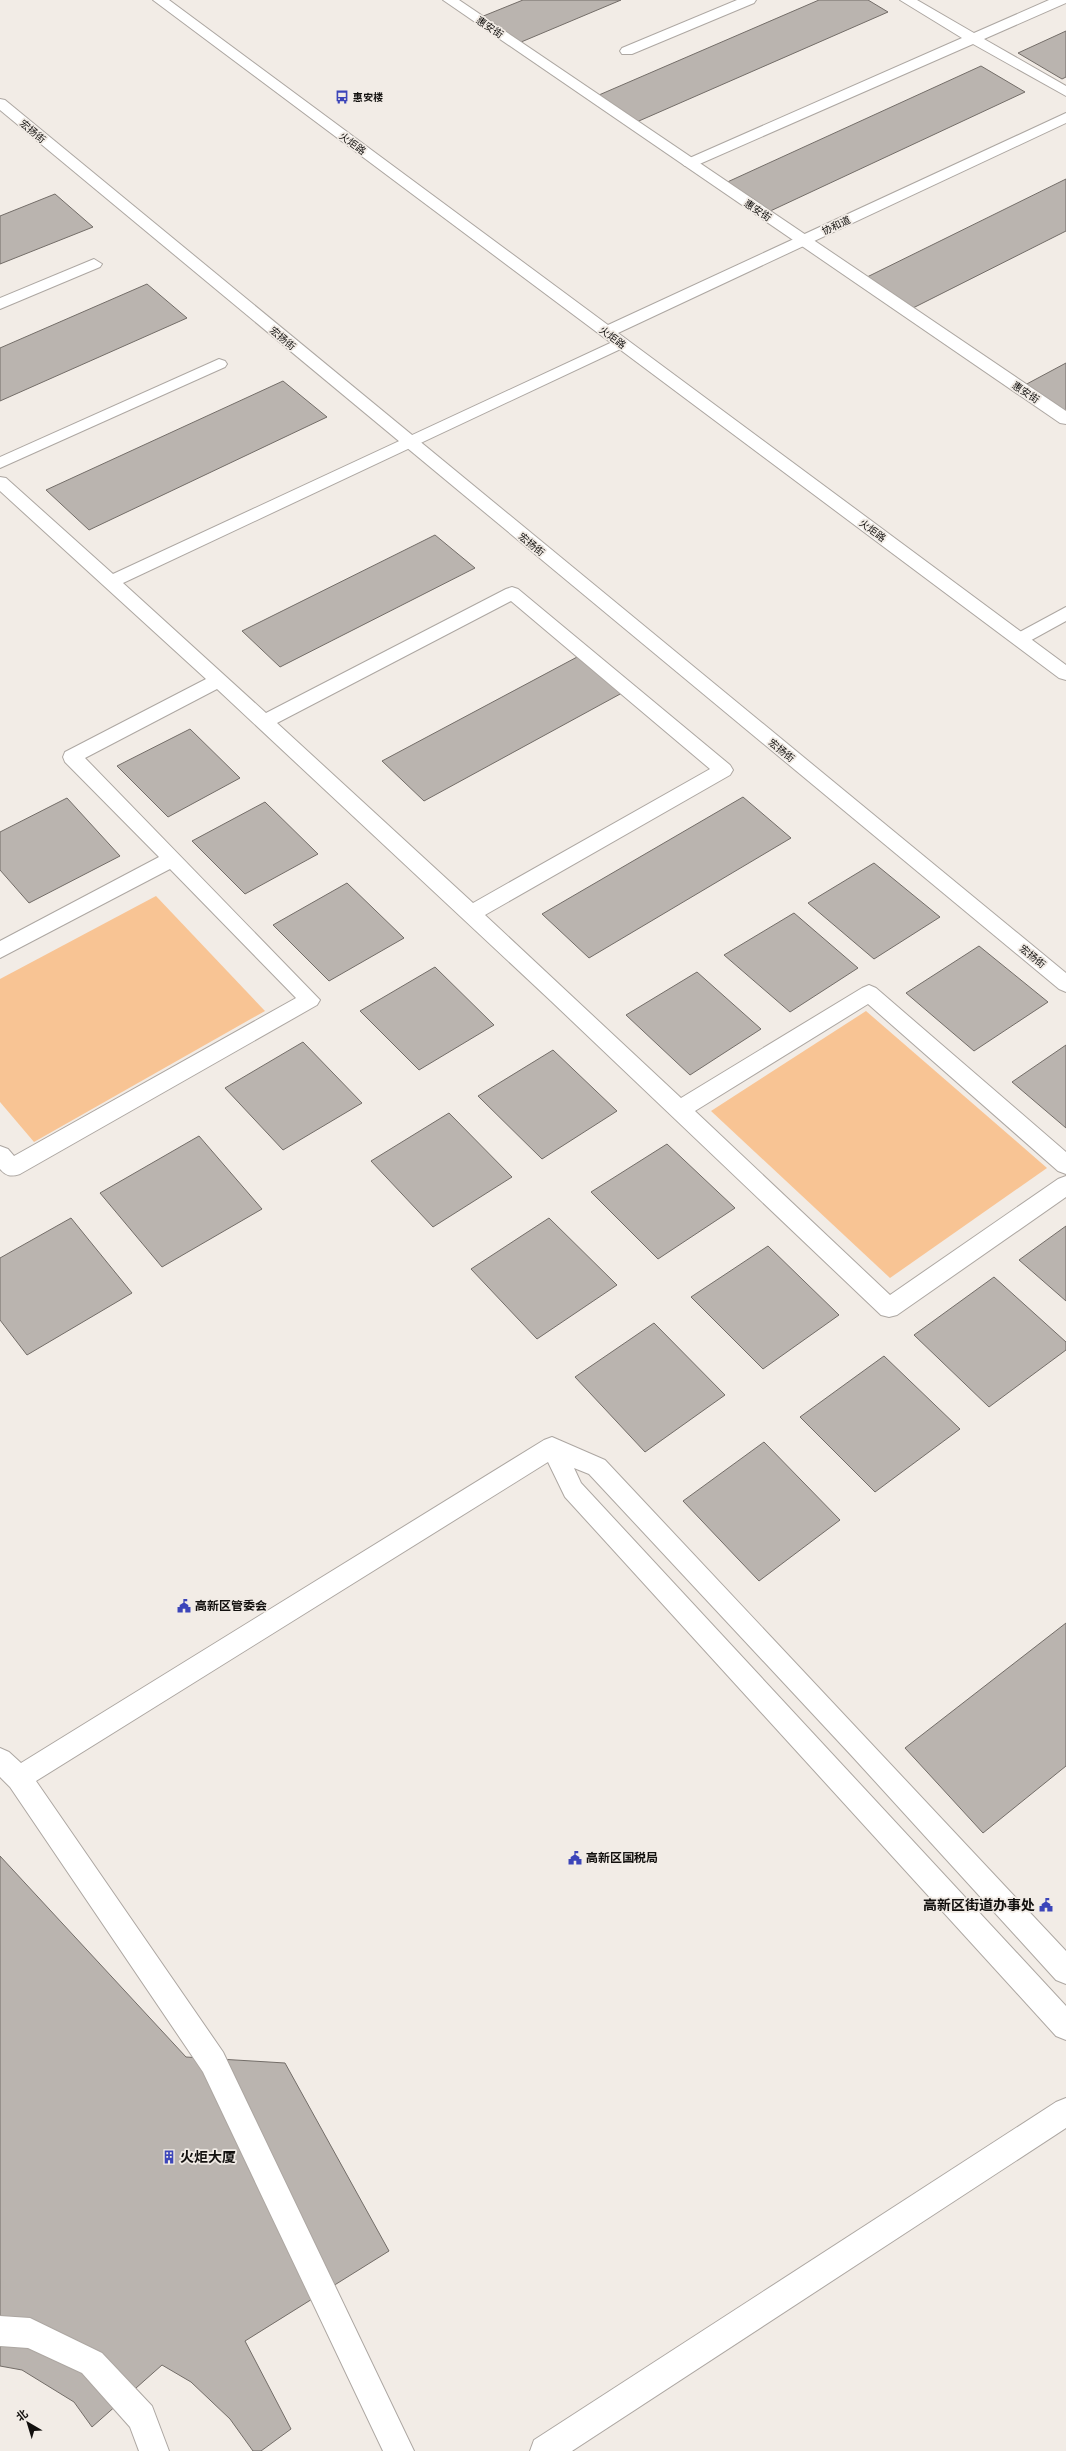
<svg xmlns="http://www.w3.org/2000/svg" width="1066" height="2451" font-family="Cabin,'Noto Sans SC',sans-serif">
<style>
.green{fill:#f8c494}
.building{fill:#bab4af;stroke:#736d68}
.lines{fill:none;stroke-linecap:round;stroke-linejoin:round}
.lane-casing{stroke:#ada7a2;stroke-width:2}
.street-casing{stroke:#ada7a2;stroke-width:2}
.secondary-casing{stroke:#ada7a2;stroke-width:2}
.lane{fill:#fff;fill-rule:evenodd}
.street{fill:#fff;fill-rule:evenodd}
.secondary{fill:#fff;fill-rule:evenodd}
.labels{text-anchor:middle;stroke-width:3.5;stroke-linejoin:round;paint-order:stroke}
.far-street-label{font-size:10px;fill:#12100e;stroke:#f2ece6}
.far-poi-label{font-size:10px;font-weight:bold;fill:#12100e;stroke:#f2ece6;text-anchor:start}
.poi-label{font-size:12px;font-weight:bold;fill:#12100e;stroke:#f2ece6;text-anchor:start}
.near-poi-label{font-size:14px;font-weight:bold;fill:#12100e;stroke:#f2ece6;text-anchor:end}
</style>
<rect width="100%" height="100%" fill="#f2ece6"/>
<g class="green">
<polygon points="156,896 265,1011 34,1142 0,1102 0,979"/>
<polygon points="866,1011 1047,1168 890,1278 711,1111"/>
</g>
<g class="building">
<polygon points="523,0 621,0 514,45 476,19"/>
<polygon points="819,0 868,0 888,12 632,124 592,98"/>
<polygon points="1066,31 1066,77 1062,79 1018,53"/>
<polygon points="981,66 1025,92 766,213 723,184"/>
<polygon points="1066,179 1066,231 909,310 863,279"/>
<polygon points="55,194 93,227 0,264 0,216"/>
<polygon points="147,284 187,318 0,401 0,348"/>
<polygon points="1066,363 1066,415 1023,386"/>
<polygon points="283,381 327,417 89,530 46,490"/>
<polygon points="435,535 475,568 280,667 242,631"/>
<polygon points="579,656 622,693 424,801 382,761"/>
<polygon points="190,729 240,778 168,817 117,766"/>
<polygon points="743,797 791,838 589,958 542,914"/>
<polygon points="67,798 120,856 29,903 0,870 0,832"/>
<polygon points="265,802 318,854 245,894 192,841"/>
<polygon points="874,863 940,917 874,959 808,903"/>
<polygon points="347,883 404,938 329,981 273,925"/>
<polygon points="794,913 858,968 790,1012 724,955"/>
<polygon points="979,946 1048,1002 974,1051 906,993"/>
<polygon points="435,967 494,1025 419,1070 360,1011"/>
<polygon points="697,972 761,1029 690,1075 626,1015"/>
<polygon points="303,1042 362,1103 283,1150 225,1088"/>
<polygon points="1066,1045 1066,1128 1012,1082"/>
<polygon points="553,1050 617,1111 542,1159 478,1096"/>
<polygon points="449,1113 512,1177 433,1227 371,1161"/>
<polygon points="199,1136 262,1209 162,1267 100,1193"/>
<polygon points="667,1144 735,1208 658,1259 591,1192"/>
<polygon points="71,1218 132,1293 27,1355 0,1320 0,1258"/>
<polygon points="549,1218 617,1285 537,1339 471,1269"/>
<polygon points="1066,1226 1066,1301 1019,1260"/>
<polygon points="768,1246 839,1315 763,1369 691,1297"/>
<polygon points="994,1277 1066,1342 1066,1350 989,1407 914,1335"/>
<polygon points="654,1323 725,1395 645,1452 575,1377"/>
<polygon points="884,1356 960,1429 875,1492 800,1417"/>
<polygon points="764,1442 840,1520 759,1581 683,1501"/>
<polygon points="1066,1623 1066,1766 983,1833 905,1748"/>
<polygon points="0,1856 186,2057 285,2063 389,2251 245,2341 291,2429 261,2451 253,2451 230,2419 191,2382 162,2365 92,2427 74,2402 22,2370 0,2366"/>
</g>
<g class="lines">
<g class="lane-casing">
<g id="lane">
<polygon points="737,0 756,0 754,3 632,54 622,54 620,51 622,48"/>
<polygon points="900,0 917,0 974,33 1049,0 1066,0 1066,3 984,39 1066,86 1066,96 973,44 695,166 685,166 682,163 685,160 962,38"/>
<polygon points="94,259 102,264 100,267 0,309 0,298"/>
<path d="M621 338 627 340 629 343 627 346 123 583 266 713 506 589 512 587 518 589 730 765 733 770 730 775 485 915 681 1098 862 988 869 985 876 988 1066 1152V1174L1058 1171 868 1004 695 1111 890 1295 1058 1179 1066 1176V1197L897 1315 889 1317 881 1315 551 1001 217 689 85 758 320 1000 317 1005 20 1174C11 1177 6 1176 0 1169V1146L8 1149 14 1156 296 998 170 869 0 958V941L159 857 65 762 63 757 65 752 206 679 0 491V477L6 478 113 574ZM511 601 710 769 473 903 277 723Z"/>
<polygon points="219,359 225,361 227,364 225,367 0,468 0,457"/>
<polygon points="552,1437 605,1460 1066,1951 1066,1984 1056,1980 851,1755 589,1474 574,1468 581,1483 1066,2006 1066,2040 1056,2036 565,1497 548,1462 36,1781 223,2052 414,2451 383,2451 203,2072 10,1787 0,1777 0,1748 9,1752 21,1763 544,1440"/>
<polygon points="1066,2098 1066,2128 572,2451 530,2451 534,2440 1056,2102"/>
<polygon points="0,2316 30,2318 102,2353 152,2406 169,2451 139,2451 130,2427 82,2373 28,2348 0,2346"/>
</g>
</g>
<g class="street-casing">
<g id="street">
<polygon points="443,0 459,0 1066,411 1066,424 1060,423"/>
<polygon points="0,99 5,100 1066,973 1066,992 1059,989 0,110"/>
<polygon points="1066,607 1066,621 1026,643 1020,645 1014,643 1011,639 1014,635"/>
</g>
</g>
<g class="secondary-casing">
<polygon id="secondary" points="153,0 169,0 608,325 1066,113 1066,123 618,333 1066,665 1066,680 1059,678"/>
</g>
<use href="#lane" class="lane"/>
<use href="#street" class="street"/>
<use href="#secondary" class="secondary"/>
</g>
<defs>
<g id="bus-bare" transform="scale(1.08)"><path d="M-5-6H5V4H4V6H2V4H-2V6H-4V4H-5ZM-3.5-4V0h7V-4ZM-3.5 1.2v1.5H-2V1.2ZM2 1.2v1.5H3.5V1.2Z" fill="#3c45b9" stroke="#f2ece6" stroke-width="2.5" paint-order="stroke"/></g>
<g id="civic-bare" transform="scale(1.08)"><path d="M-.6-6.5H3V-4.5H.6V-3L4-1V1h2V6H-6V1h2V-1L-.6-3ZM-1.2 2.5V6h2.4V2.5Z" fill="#3c45b9" stroke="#f2ece6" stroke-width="2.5" paint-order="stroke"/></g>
<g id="building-bare" transform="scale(1.08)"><path d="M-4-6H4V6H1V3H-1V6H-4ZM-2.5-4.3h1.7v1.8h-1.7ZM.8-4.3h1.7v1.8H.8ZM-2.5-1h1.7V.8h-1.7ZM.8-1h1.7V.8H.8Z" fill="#3c45b9" stroke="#f2ece6" stroke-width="2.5" paint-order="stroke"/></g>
</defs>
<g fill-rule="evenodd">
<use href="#bus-bare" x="342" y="97"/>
<use href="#civic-bare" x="184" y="1606"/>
<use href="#civic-bare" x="575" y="1858"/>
<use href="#civic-bare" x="1046" y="1905"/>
<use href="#building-bare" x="169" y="2157"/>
</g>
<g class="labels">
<g class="far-street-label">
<text transform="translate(490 27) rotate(34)" y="4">惠安街</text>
<text transform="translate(33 131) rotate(40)" y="4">宏扬街</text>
<text transform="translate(353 143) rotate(37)" y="4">火炬路</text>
<text transform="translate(758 210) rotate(34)" y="4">惠安街</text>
<text transform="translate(836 225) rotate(-25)" y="4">协和道</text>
<text transform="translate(613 337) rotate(37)" y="4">火炬路</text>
<text transform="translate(283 338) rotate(40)" y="4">宏扬街</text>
<text transform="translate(1026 392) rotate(34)" y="4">惠安街</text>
<text transform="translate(873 530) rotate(37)" y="4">火炬路</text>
<text transform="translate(532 544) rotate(39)" y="4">宏扬街</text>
<text transform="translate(782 750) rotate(39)" y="4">宏扬街</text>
<text transform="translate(1033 956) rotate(39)" y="4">宏扬街</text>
</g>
<g class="far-poi-label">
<text x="353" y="101">惠安楼</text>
</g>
<g class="poi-label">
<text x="195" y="1610">高新区管委会</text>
<text x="586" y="1862">高新区国税局</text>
</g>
<g class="near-poi-label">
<text x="1035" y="1910">高新区街道办事处</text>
<text x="180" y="2162" text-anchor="start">火炬大厦</text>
</g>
</g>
<g transform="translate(28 2423) rotate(322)" stroke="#f2ece6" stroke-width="3" paint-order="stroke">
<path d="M0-3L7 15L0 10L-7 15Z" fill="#12100e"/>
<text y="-6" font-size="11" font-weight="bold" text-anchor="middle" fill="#12100e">北</text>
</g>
</svg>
